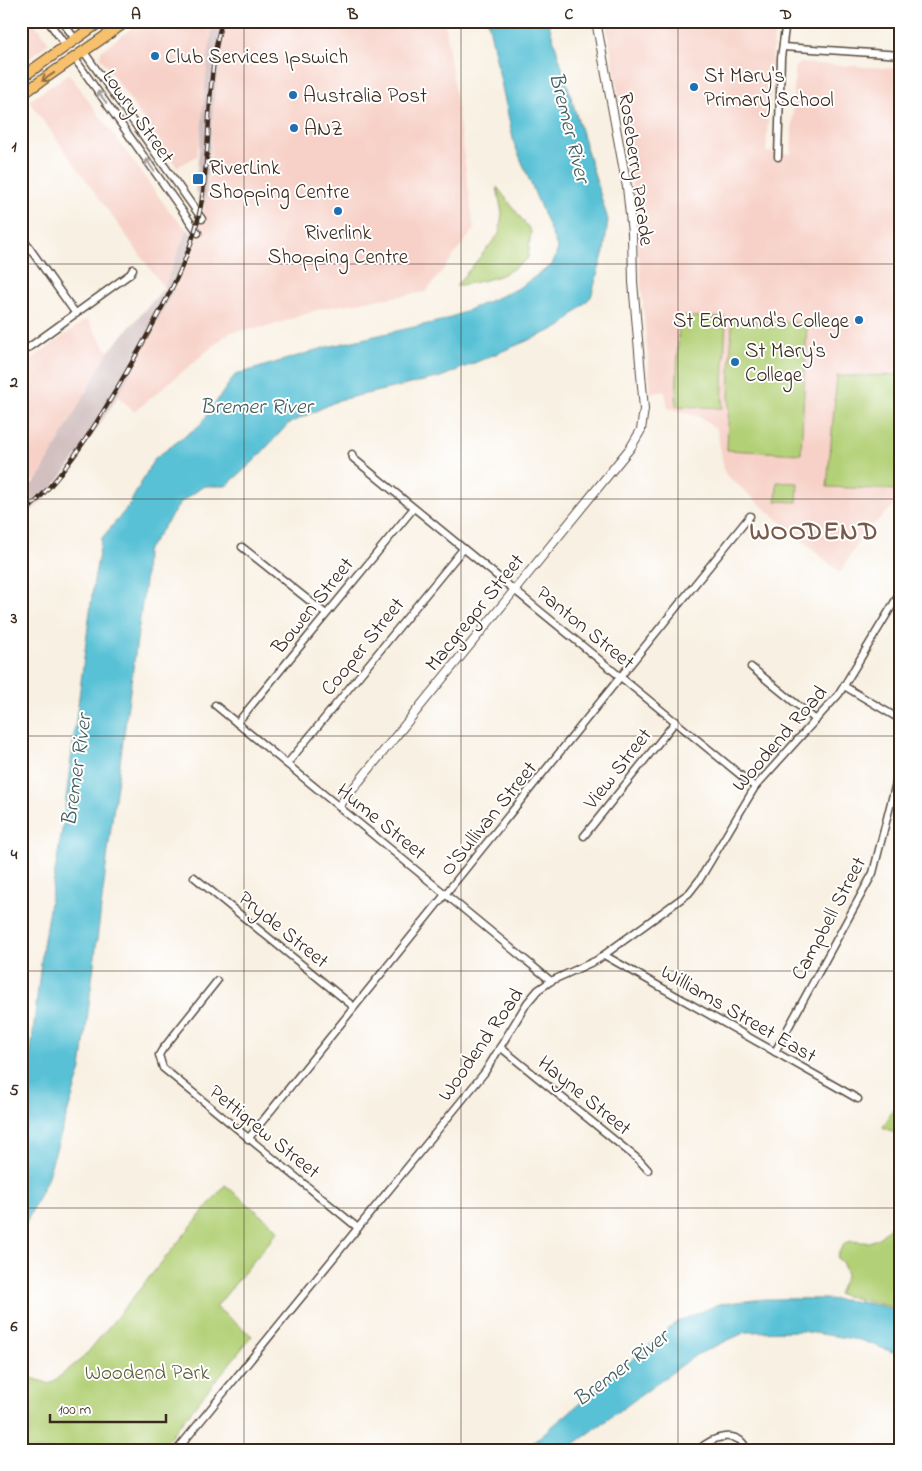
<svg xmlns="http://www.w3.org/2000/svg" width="922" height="1471" font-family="'Indie Flower',sans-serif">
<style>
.built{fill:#f7d1c7}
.industrial{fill:#d2bfc0}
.green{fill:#b2d076;stroke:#767d4a}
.water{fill:#59c1d6;stroke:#4a767a}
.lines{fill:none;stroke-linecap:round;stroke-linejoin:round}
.minor-casing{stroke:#57483b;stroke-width:9}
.tertiary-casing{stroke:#57483b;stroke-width:10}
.primary-casing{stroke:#57483b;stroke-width:12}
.minor{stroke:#fff;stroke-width:6}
.tertiary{stroke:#fff;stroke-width:8}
.primary{stroke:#f7c06c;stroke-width:10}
.rail-casing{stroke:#3b2a1e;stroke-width:4.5}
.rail{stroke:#fff;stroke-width:2.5;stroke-dasharray:8;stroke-linecap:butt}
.oneway{stroke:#906e41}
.oneway2{stroke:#a79f9a}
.grid{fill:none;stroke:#3b2a1e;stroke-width:1;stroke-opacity:0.55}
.poi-dot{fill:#1f6fb2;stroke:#fff;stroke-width:2}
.labels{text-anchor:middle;stroke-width:4;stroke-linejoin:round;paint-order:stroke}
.poi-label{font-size:21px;fill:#3b2a1e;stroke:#fff;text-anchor:start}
.street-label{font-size:21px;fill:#3b2a1e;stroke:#fff}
.park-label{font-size:21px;fill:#5f5c38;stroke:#fff}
.water-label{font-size:22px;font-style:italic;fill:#465f5e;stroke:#fff}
.district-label{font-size:26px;font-weight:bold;letter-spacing:1px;fill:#785a4a;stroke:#fff}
.neatline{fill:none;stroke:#3b2a1e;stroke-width:2}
.grid-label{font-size:16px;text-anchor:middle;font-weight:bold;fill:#3b2a1e}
</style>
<rect width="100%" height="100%" fill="#fff"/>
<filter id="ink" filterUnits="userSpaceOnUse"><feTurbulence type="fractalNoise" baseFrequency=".02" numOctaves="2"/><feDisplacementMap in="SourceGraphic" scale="10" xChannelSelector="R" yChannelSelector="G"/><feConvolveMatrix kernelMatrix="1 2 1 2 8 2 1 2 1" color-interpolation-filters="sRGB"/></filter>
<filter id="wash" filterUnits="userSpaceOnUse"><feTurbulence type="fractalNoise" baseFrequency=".0096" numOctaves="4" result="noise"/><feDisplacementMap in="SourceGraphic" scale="20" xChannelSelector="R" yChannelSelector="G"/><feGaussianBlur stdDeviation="1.12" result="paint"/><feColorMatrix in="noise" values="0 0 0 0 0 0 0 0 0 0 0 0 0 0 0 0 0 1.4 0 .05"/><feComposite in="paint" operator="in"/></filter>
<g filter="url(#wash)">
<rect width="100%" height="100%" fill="#f8f0e2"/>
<g class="built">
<polygon points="21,21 33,21 49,43 21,65"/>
<polygon points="141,21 215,21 197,156 177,167 100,57 101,51"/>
<polygon points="226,21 445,21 474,229 426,292 323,308 268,327 230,332 134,412 118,396 169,300 198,233 202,219 209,179 215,90"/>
<polygon points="606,21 775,21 766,152 791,154 795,67 801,63 901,69 901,499 863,534 840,573 725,474 717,430 700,417 668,408 665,391 651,393 630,163"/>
<polygon points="69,74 173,216 187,229 164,288 29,101"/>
<polygon points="87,319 108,352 39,477 21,488 21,367"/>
</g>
<g class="industrial">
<polygon points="214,21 226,21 215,90 205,203 197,199 199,193 195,192 208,57"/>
<polygon points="187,229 197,238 169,300 118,396 88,442 48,494 21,521 21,494 39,477 108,352 164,288"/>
</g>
<g class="green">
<path d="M497 187 531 231 528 258C503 279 486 280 456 286L499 234 502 213Z"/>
<polygon points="679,316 726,318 722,408 676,406"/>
<polygon points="732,320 807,323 801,454 727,450"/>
<polygon points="901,375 901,490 827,487 837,376"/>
<polygon points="777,482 798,483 797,502 776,501"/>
<polygon points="895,1107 901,1110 901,1136 883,1127"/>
<polygon points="225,1185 279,1230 216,1307 252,1336 159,1450 21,1450 21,1377 23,1375 50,1384 84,1357"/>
<path d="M901 1208V1309L838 1294 847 1274 842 1262 837 1258C839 1252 842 1244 848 1242 854 1240 862 1243 869 1242 885 1238 895 1222 901 1208Z"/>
</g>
<g class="water">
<polygon points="488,21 548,21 608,220 604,251 591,297 562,326 441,377 339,400 288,424 253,462 226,486 204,486 181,502 146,552 145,582 110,835 81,1069 47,1179 21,1234 21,1090 30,1059 43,945 62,830 94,580 102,538 128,507 154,459 200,425 235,375 327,347 445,320 517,289 552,265 558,249 514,143"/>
<path d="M764 1299C809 1299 858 1296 901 1312V1355L860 1340 801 1331 746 1332 696 1355 566 1450H524L677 1322 719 1304Z"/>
</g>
</g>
<g filter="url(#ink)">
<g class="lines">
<g class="minor-casing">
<g id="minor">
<polyline points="48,21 66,46"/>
<polyline points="62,21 75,39"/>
<polyline points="783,47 901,55"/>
<polyline points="84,52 202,219"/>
<polyline points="75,59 198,233"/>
<polyline points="778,157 781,58 786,21"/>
<polyline points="21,236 76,314"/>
<polyline points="21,353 130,274 133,269"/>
<polyline points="352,454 353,458 755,787"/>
<polyline points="242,547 326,614"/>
<polyline points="751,667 816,720"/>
<polyline points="844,686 901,720"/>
<polyline points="215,705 551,981"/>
<polyline points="237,723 413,509"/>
<polyline points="287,764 463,549"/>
<polyline points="584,836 676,721"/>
<polyline points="194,877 354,1007"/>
<polyline points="604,955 858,1099"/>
<polyline points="217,981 162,1050 159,1055 163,1068 358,1228"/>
<polyline points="500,1047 639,1160 648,1170"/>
<polyline points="775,1052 873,873 901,763"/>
<polyline points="248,1139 750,516"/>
<polyline points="177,1450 485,1072 527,1003 538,990 551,981 597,960 689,893 700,879 755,787 839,694 901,591"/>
<path d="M698 1450C712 1437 738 1428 747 1450"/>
</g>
</g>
<g class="tertiary-casing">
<polyline id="tertiary" points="339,806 631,447 641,430 644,409 633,282 632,233 627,187 596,21"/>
</g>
<g class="primary-casing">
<g id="primary">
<polyline points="21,78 101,21"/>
<polyline points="21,95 127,21"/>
</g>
</g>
<use href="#minor" class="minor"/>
<use href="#tertiary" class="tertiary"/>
<use href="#primary" class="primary"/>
<g class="rail-casing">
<path id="rail" d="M21 516C72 470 106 408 139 350 164 304 192 257 201 205 212 145 205 81 222 21"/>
</g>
<use href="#rail" class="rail"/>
</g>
<defs><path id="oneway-shaft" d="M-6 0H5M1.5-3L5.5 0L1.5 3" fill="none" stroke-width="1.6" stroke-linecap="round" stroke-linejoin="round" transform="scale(1.25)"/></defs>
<use class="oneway" href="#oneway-shaft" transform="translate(48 77) rotate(146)"/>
<g class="oneway2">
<use href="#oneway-shaft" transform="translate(102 97) rotate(-126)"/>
<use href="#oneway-shaft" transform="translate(150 165) rotate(-124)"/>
</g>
</g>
<path class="grid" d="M244 21V1450M461 21V1450M678 21V1450M21 264H901M21 499H901M21 736H901M21 971H901M21 1208H901"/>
<g class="poi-dot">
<circle cx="155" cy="56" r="5"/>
<circle cx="694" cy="87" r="5"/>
<circle cx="293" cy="95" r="5"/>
<circle cx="294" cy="128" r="5"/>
<rect x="192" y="173" width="12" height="12" rx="2.5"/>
<circle cx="338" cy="211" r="5"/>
<circle cx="859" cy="320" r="5"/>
<circle cx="735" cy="362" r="5"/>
</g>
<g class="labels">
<g class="poi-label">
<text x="165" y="63">Club Services Ipswich</text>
<text x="704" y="82">St Mary's<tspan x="704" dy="24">Primary School</tspan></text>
<text x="303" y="102">Australia Post</text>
<text x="304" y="135">ANZ</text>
<text x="209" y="174">RiverLink<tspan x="209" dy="24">Shopping Centre</tspan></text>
<text x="338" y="239" text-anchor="middle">Riverlink<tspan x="338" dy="24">Shopping Centre</tspan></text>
<text x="849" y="327" text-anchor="end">St Edmund's College</text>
<text x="745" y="357">St Mary's<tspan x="745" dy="24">College</tspan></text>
</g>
<g class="street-label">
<text transform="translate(139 116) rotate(55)" y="7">Lowry Street</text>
<text transform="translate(637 169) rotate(82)" y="7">Roseberry Parade</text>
<text transform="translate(312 605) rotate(-51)" y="7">Bowen Street</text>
<text transform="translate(474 612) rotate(-51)" y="7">Macgregor Street</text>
<text transform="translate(586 627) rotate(39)" y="7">Panton Street</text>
<text transform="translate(362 646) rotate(-51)" y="7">Cooper Street</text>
<text transform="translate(779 738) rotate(-49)" y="7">Woodend Road</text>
<text transform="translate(617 768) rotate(-52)" y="7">View Street</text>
<text transform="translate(488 818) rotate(-51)" y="7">O'Sullivan Street</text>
<text transform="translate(382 821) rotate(39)" y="7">Hume Street</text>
<text transform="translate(828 918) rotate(-62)" y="7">Campbell Street</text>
<text transform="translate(284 929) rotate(39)" y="7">Pryde Street</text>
<text transform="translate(739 1013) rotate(30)" y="7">Williams Street East</text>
<text transform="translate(480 1044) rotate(-55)" y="7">Woodend Road</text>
<text transform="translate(585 1095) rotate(39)" y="7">Hayne Street</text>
<text transform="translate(265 1131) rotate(39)" y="7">Pettigrew Street</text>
</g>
<g class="park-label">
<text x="147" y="1379">Woodend Park</text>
</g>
<g class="water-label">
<text transform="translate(571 127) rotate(76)" y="8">Bremer River</text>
<text x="256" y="413">Bremer River</text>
<text transform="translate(75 770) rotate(-82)" y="8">Bremer River</text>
<text transform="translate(620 1367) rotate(-37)" y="8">Bremer River</text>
</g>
<g class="district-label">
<text x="814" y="539">WOODEND</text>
</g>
</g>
<rect width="922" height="1471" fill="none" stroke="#fff" stroke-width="55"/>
<path d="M50 1414v8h116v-8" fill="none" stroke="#3b2a1e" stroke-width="2.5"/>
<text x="58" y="1414" font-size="15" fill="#3b2a1e" stroke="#ffffff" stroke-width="4" paint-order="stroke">100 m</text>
<rect x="28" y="28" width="866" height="1416" class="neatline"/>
<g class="grid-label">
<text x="136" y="19">A</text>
<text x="353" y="19">B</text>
<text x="569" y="19">C</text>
<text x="786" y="19">D</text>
<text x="14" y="151">1</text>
<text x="14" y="387">2</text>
<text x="14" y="623">3</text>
<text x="14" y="859">4</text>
<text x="14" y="1095">5</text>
<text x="14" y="1331">6</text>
</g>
</svg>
